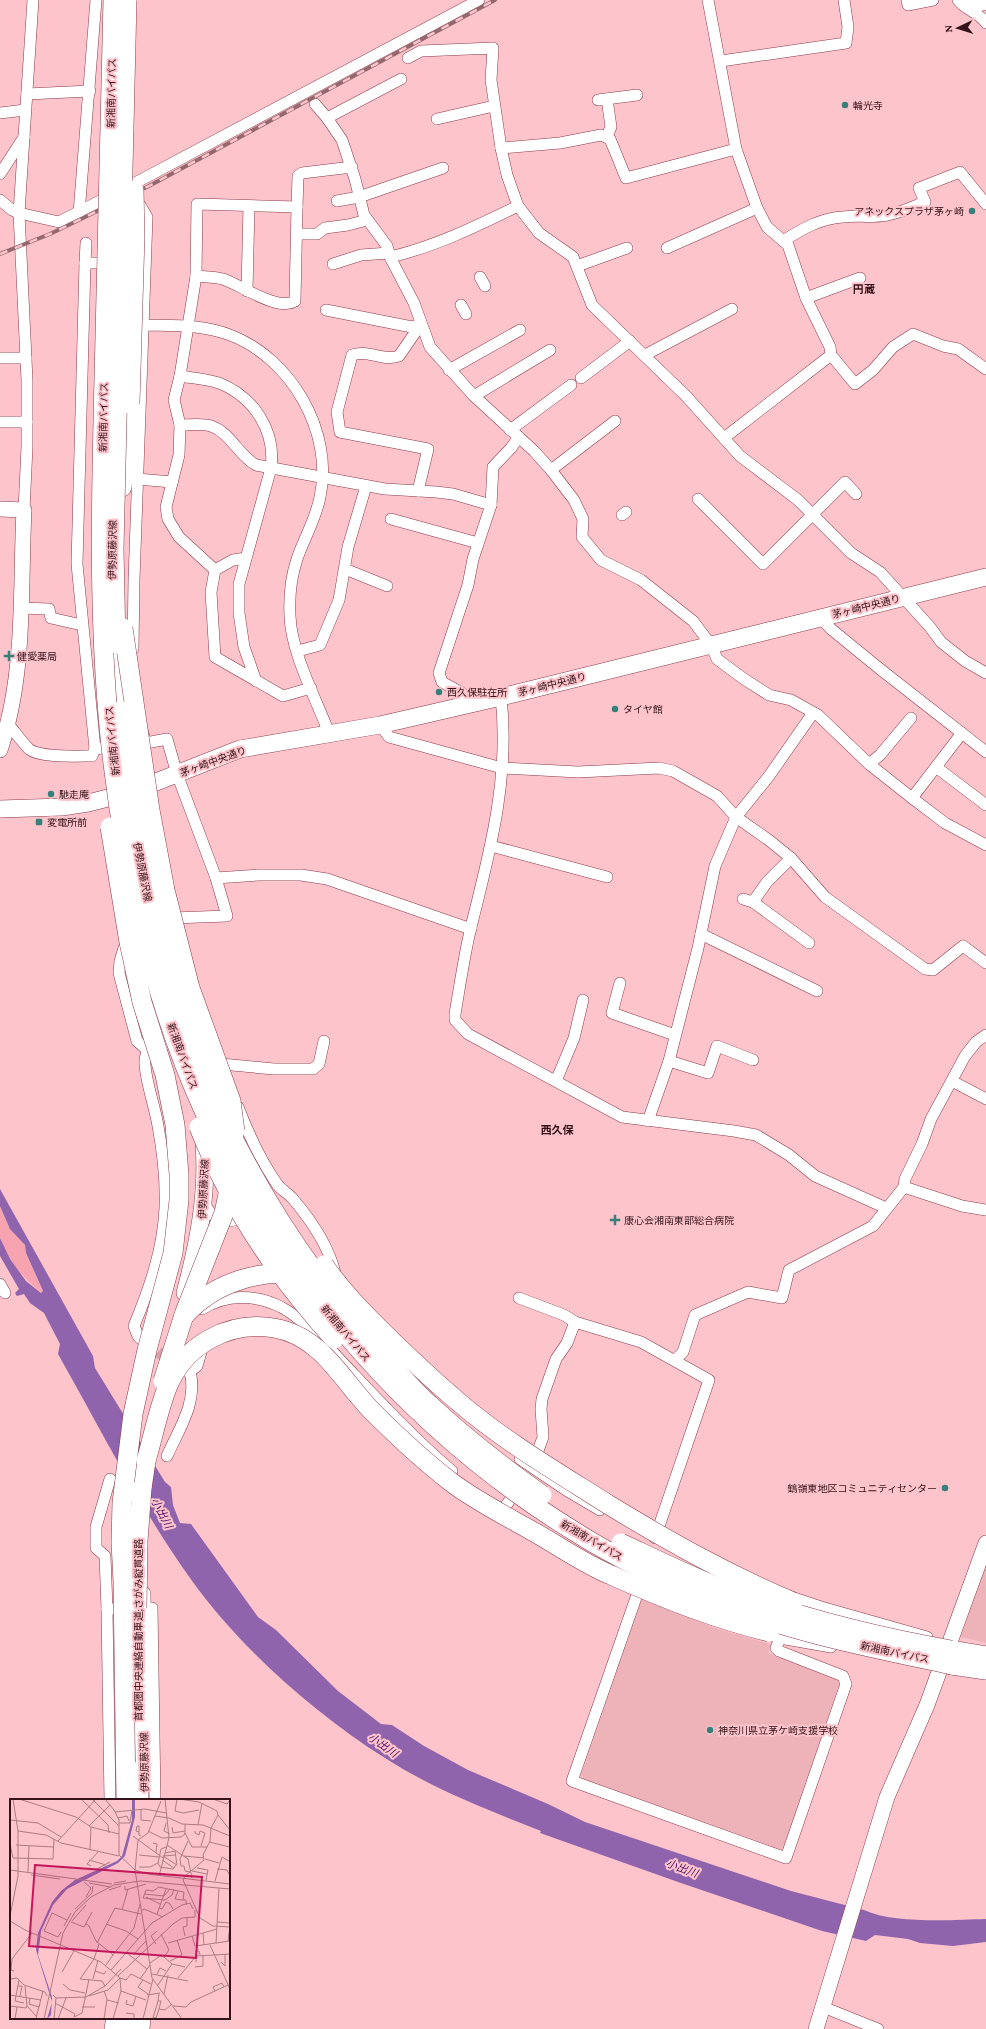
<svg xmlns="http://www.w3.org/2000/svg" width="986" height="2029" font-family="'Crimson Pro','Noto Sans JP',serif">
<style>
.built{fill:#eeb2b9}
.green{fill:#f7a4b0}
.water{fill:#8f64ad}
.lines{fill:none;stroke-linecap:round;stroke-linejoin:round}
.street-tunnel{stroke:#d5a0a7;stroke-width:11;stroke-dasharray:11 5.5;stroke-linecap:butt}
.street-casing{stroke:#8a3a4a;stroke-width:12}
.secondary-casing{stroke:#8a3a4a;stroke-width:16}
.primary-casing{stroke:#8a3a4a;stroke-width:18}
.highway-casing{stroke:#8a3a4a;stroke-width:20}
.street{stroke:#fff;stroke-width:11}
.secondary{stroke:#fff;stroke-width:15}
.primary{stroke:#fff;stroke-width:17}
.highway{stroke:#fff;stroke-width:19}
.rail-casing{stroke:#95686f;stroke-width:4}
.rail{stroke:#fdc4cb;stroke-width:2.5;stroke-dasharray:8;stroke-linecap:butt}
.highway-bridge-casing{stroke:#8a3a4a;stroke-width:20;stroke-linecap:butt}
.highway-bridge{stroke:#fff;stroke-width:19}
.poi-dot{fill:#377f7b;stroke:#fdc4cb;stroke-width:1.5}
.labels{text-anchor:middle;stroke-width:4;stroke-linejoin:round;paint-order:stroke}
.street-label{font-size:10px;fill:#341219;stroke:#fdc4cb}
.poi-label{font-size:10px;fill:#341219;stroke:#fdc4cb;text-anchor:start}
.neighbourhood-label{font-size:11px;font-weight:bold;fill:#341219;stroke:#fdc4cb}
.water-label{font-size:11px;font-style:italic;fill:#4d106c;stroke:#fdc4cb}
.inset-road{fill:none;stroke:#ad7d84;stroke-width:1}
.view{fill:#c2185b;fill-opacity:0.15;stroke:#c2185b;stroke-width:2}
.inset-edge{fill:none;stroke:#341219;stroke-width:2}
</style>
<rect width="100%" height="100%" fill="#fdc4cb"/>
<g class="built">
<polygon points="986,1565 986,1643 961,1637"/>
<polygon points="642,1599 718,1629 770,1644 771,1646 768,1653 838,1680 839,1684 784,1848 780,1849 583,1779 581,1775"/>
</g>
<path class="green" d="M0 1206 25 1245 26 1253 43 1292 42 1293C24 1279 7 1260 0 1238 0 1229 0 1216 0 1206Z"/>
<path class="water" d="M0 1189 93 1356 95 1368 165 1482 171 1487 173 1505 180 1523 191 1524 258 1617 276 1630 338 1691 381 1724 392 1725 424 1746 468 1770 548 1804 585 1822 791 1891 864 1910C894 1924 952 1920 986 1919V1942L953 1946 920 1943 908 1939 875 1935 866 1941 822 1931 678 1882 540 1833 541 1831C488 1810 433 1789 385 1758 314 1713 239 1647 190 1578 140 1508 101 1430 58 1354L60 1344 44 1313 30 1303 24 1294 17 1296 15 1293 19 1289 0 1256V1238L10 1259 26 1281 41 1293 43 1291 26 1253 25 1245 10 1229 0 1206Z"/>
<g class="lines">
<polyline class="street-tunnel" points="145,1342 173,1363"/>
<g class="street-casing">
<g id="street">
<polyline points="708,0 736,149 757,208 767,227 788,245 806,298 830,347 831,355 855,384 873,370 893,347 913,334 943,346 958,349 986,369"/>
<polyline points="907,0 908,5 933,0"/>
<path d="M958 0C965 10 979 12 986 23"/>
<polyline points="966,0 979,6 986,4"/>
<polyline points="408,58 421,51 493,48 491,80 501,148 507,175 518,206 539,233 573,257 592,305 686,396 740,456 798,500 851,553 880,572 930,627 941,642 965,661 986,673"/>
<polyline points="721,61 846,43 848,27 844,0"/>
<polyline points="401,79 327,118 342,140 355,179 364,215 387,246 390,257 414,303 430,347 474,396 534,451 551,470 574,500 583,519 582,537 601,560 641,580 693,621 711,645 717,659 744,679 769,695 791,700 818,715 869,764 912,798 945,823 986,845"/>
<polyline points="27,94 90,91"/>
<polyline points="607,99 611,127 607,136"/>
<polyline points="598,100 637,95"/>
<polyline points="315,104 327,118"/>
<polyline points="0,113 25,110"/>
<polyline points="437,119 494,106"/>
<polyline points="501,148 560,143 601,135 610,139 626,178 736,149"/>
<polyline points="0,174 24,137"/>
<polyline points="0,200 12,210 19,213 59,222 137,182 479,0"/>
<polyline points="337,201 359,197 443,168"/>
<polyline points="79,213 96,0"/>
<polyline points="297,234 317,234 325,228 348,225 367,220"/>
<path d="M783 241C802 229 821 218 843 217 857 215 872 218 887 215 900 213 912 207 925 202L919 188 960 172 986 204"/>
<polyline points="667,248 757,208"/>
<path d="M390 257C434 247 477 226 518 206"/>
<polyline points="85,263 86,243"/>
<polyline points="333,264 361,255 389,253"/>
<polyline points="577,266 627,248"/>
<path d="M196 276C205 277 215 277 223 279 241 285 278 312 295 301L297 207"/>
<polyline points="480,277 485,286"/>
<polyline points="247,291 249,206"/>
<polyline points="806,298 860,278"/>
<polyline points="461,305 466,314"/>
<polyline points="326,310 412,327 421,324"/>
<path d="M143 325C172 326 202 324 230 335 291 358 334 432 320 497 316 519 304 538 297 559 291 577 289 597 290 616 291 652 316 699 329 733"/>
<polyline points="645,355 732,309"/>
<polyline points="0,358 26,358"/>
<polyline points="449,370 520,330"/>
<path d="M180 376C192 378 207 379 219 383 254 397 276 431 271 468L239 584V613L244 647 256 681"/>
<polyline points="581,378 630,341"/>
<polyline points="474,396 550,350"/>
<polyline points="0,422 27,422"/>
<path d="M180 425C190 425 202 423 211 426 231 433 238 455 256 465L385 489 436 492 453 494 491 505"/>
<polyline points="510,430 571,385"/>
<polyline points="724,438 831,355"/>
<polyline points="551,470 615,421"/>
<polyline points="137,479 172,482"/>
<path d="M418 491 428 449 340 432 337 412 352 355C368 349 384 362 399 356L421 324"/>
<polyline points="698,499 763,564 845,482 856,494"/>
<polyline points="24,510 27,447 27,380 19,213 33,0"/>
<polyline points="622,515 626,512"/>
<polyline points="391,519 478,543"/>
<polyline points="345,569 387,586"/>
<polyline points="215,570 233,560 246,558"/>
<polyline points="20,608 49,609 51,618 82,625"/>
<polyline points="820,617 831,629 880,669 986,752"/>
<polyline points="133,649 134,580 147,217 140,205"/>
<polyline points="298,651 320,645 339,600 348,547 366,486"/>
<polyline points="311,688 283,696 215,657 211,592 215,570 179,537 168,519 166,507 179,455 180,425 174,400 180,376 196,276 197,204 297,207 298,176 302,173 352,167"/>
<path d="M501 697C510 778 490 851 471 927 464 956 460 985 455 1014V1020L468 1034 622 1117 734 1131 756 1135 789 1155 815 1176 886 1208"/>
<polyline points="469,704 462,693 442,682 439,673 468,585 473,559 491,505 493,467 511,448 519,437"/>
<path d="M9 725C15 732 22 742 29 749 40 758 77 756 92 756L95 749 102 748"/>
<polyline points="380,725 389,737 502,768 578,772 659,768 673,771 717,796 736,817 770,841 791,858 825,897 925,969 933,970 963,946 986,963"/>
<polyline points="143,733 146,743 167,739 177,774 216,878 227,916 173,918"/>
<polyline points="95,749 77,564 85,263 113,263"/>
<polyline points="869,764 880,755 911,718"/>
<polyline points="936,767 986,805"/>
<polyline points="912,798 962,733"/>
<polyline points="491,846 607,877"/>
<polyline points="216,878 259,875 301,875 327,879 471,929"/>
<polyline points="743,899 753,902 809,943"/>
<polyline points="753,902 767,882 791,858"/>
<polyline points="701,934 817,991"/>
<polyline points="124,948 120,961 119,973 137,1041 147,1050"/>
<polyline points="620,983 612,1013 675,1035"/>
<polyline points="669,1061 708,1073 717,1046 753,1060"/>
<polyline points="221,1064 274,1069 313,1069 319,1064 324,1041"/>
<polyline points="556,1081 574,1038 583,1000"/>
<polyline points="952,1081 986,1099"/>
<path d="M238 1107C248 1133 261 1161 277 1184 281 1190 288 1193 293 1199 310 1219 329 1247 335 1273"/>
<polyline points="648,1121 669,1061 698,948 715,866 736,817 769,776 813,713"/>
<polyline points="904,1187 962,1206 986,1210"/>
<path d="M204 1202C214 1224 228 1225 248 1215"/>
<polyline points="0,1284 5,1293"/>
<polyline points="519,1298 564,1315 575,1322 641,1342 709,1380 655,1538"/>
<path d="M202 1309C226 1294 255 1294 281 1307 305 1320 325 1344 344 1364 379 1401 413 1438 452 1471"/>
<path d="M142 1340 138 1336 134 1326C150 1287 163 1250 165 1208 166 1181 163 1153 158 1126 155 1107 146 1083 145 1064 144 1055 150 1046 154 1038"/>
<polyline points="675,1360 683,1352 695,1315 748,1292 782,1298 789,1270 873,1226 904,1187 905,1179 922,1144 931,1119 965,1056 976,1042 986,1035"/>
<polyline points="183,1371 190,1371 197,1366 203,1345"/>
<path d="M167 1456C179 1429 198 1402 190 1371"/>
<polyline points="520,1459 566,1490 600,1510"/>
<polyline points="534,1462 543,1437 541,1409 542,1399 556,1359 567,1343 575,1322"/>
<polyline points="502,1511 518,1489"/>
<polyline points="639,1589 572,1781 786,1858 846,1684 843,1676 779,1651 776,1648 780,1638"/>
<polyline points="788,1596 821,1607 927,1637"/>
<polyline points="148,1608 152,1608 155,1800"/>
<polyline points="107,1609 105,1556 96,1548 96,1527 110,1479"/>
<polyline points="763,1632 780,1638 831,1647"/>
<polyline points="110,1800 107,1609 114,1609"/>
<polyline points="823,2007 878,2029"/>
<polyline points="144,2029 145,2018"/>
</g>
</g>
<g class="secondary-casing">
<g id="secondary">
<path d="M0 509 24 510C20 591 26 673 0 750"/>
<polyline points="816,2029 887,1797 927,1705 986,1543"/>
</g>
</g>
<g class="primary-casing">
<g id="primary">
<polyline points="112,630 120,725"/>
<polyline points="0,809 62,807 88,803 128,793 240,749 380,725 501,697 986,577"/>
<polyline points="148,982 163,1042"/>
<path d="M185 1293C198 1244 208 1195 204 1144"/>
<polyline points="142,1594 144,1785"/>
<polyline points="131,2029 132,2018"/>
</g>
</g>
<g class="highway-casing">
<g id="highway">
<polyline points="122,487 130,417"/>
<polyline points="142,1488 146,1461"/>
<polyline points="951,1650 986,1656"/>
<polyline points="952,1665 986,1670"/>
<polyline points="114,2029 116,2018"/>
</g>
</g>
<use href="#street" class="street"/>
<use href="#secondary" class="secondary"/>
<use href="#primary" class="primary"/>
<use href="#highway" class="highway"/>
<g class="rail-casing">
<polyline id="rail" points="0,254 50,234 149,186 495,0"/>
</g>
<use href="#rail" class="rail"/>
<g class="highway-bridge-casing">
<g id="highway-bridge">
<path d="M113 0C110 126 107 253 104 379 101 499 98 617 110 737 123 863 152 998 205 1113 285 1286 415 1434 577 1533 621 1561 670 1583 719 1603 793 1633 874 1648 952 1665"/>
<polyline points="130,404 135,236 134,190"/>
<polyline points="123,628 150,810 165,890 190,988 231,1101 235,1131"/>
<polyline points="116,644 114,549 127,0"/>
<path d="M121 711C135 851 163 995 225 1122 266 1207 319 1285 382 1355 398 1372 413 1390 430 1405 465 1438 503 1467 542 1495"/>
<polyline points="110,827 129,942 142,1002 165,1075 175,1125 179,1175 179,1200 173,1253 147,1350 133,1414 122,1503 121,1542 123,1581 126,1800"/>
<path d="M199 1127C230 1206 277 1276 334 1339"/>
<path d="M324 1265C344 1295 372 1321 397 1346 416 1364 435 1382 455 1399 502 1440 557 1472 609 1505 670 1542 727 1574 793 1602"/>
<path d="M184 1316C214 1282 263 1267 307 1276"/>
<polyline points="163,1381 185,1312 224,1213 234,1166"/>
<path d="M146 1461C153 1437 158 1411 167 1388 184 1345 229 1320 274 1328 322 1336 342 1381 373 1412 397 1436 424 1461 451 1482 476 1501 506 1516 534 1532 559 1546 584 1564 611 1575 662 1598 715 1619 769 1632"/>
<path d="M621 1543C653 1558 685 1574 718 1587 793 1616 872 1636 951 1650"/>
<polyline points="137,1608 138,1541 142,1488"/>
<polyline points="139,1771 139,1800"/>
</g>
</g>
<use href="#highway-bridge" class="highway-bridge"/>
</g>
<g class="poi-dot">
<circle cx="845" cy="105" r="4"/>
<circle cx="972" cy="211" r="4"/>
<path d="M7 650h4v4h4v4h-4v4h-4v-4h-4v-4h4z"/>
<circle cx="439" cy="692" r="4"/>
<circle cx="615" cy="709" r="4"/>
<circle cx="51" cy="794" r="4"/>
<rect x="35" y="818" width="8" height="8" rx="2"/>
<path d="M613 1214h4v4h4v4h-4v4h-4v-4h-4v-4h4z"/>
<circle cx="945" cy="1488" r="4"/>
<circle cx="710" cy="1730" r="4"/>
</g>
<g class="labels">
<g class="street-label">
<text transform="translate(111 93) rotate(-89)" y="4">新湘南バイパス</text>
<text transform="translate(103 417) rotate(-89)" y="4">新湘南バイパス</text>
<text transform="translate(112 550) rotate(-89)" y="4">伊勢原藤沢線</text>
<text transform="translate(866 606) rotate(-14)" y="4">茅ヶ崎中央通り</text>
<text transform="translate(552 684) rotate(-14)" y="4">茅ヶ崎中央通り</text>
<text transform="translate(112 741) rotate(-96)" y="4">新湘南バイパス</text>
<text transform="translate(213 761) rotate(-20)" y="4">茅ヶ崎中央通り</text>
<text transform="translate(143 872) rotate(79)" y="4">伊勢原藤沢線</text>
<text transform="translate(183 1056) rotate(70)" y="4">新湘南バイパス</text>
<text transform="translate(203 1189) rotate(-87)" y="4">伊勢原藤沢線</text>
<text transform="translate(346 1333) rotate(50)" y="4">新湘南バイパス</text>
<text transform="translate(592 1540) rotate(30)" y="4">新湘南バイパス</text>
<text transform="translate(138 1630) rotate(-90)" y="4">首都圏中央連絡自動車道;さがみ縦貫道路</text>
<text transform="translate(895 1652) rotate(12)" y="4">新湘南バイパス</text>
<text transform="translate(144 1762) rotate(-91)" y="4">伊勢原藤沢線</text>
</g>
<g class="poi-label">
<text x="853" y="109">輪光寺</text>
<text x="964" y="215" text-anchor="end">アネックスプラザ茅ヶ崎</text>
<text x="17" y="660">健愛薬局</text>
<text x="447" y="696">西久保駐在所</text>
<text x="623" y="713">タイヤ館</text>
<text x="59" y="798">馳走庵</text>
<text x="47" y="826">変電所前</text>
<text x="624" y="1224">康心会湘南東部総合病院</text>
<text x="937" y="1492" text-anchor="end">鶴嶺東地区コミュニティセンター</text>
<text x="718" y="1734">神奈川県立茅ケ崎支援学校</text>
</g>
<g class="neighbourhood-label">
<text x="864" y="293">円蔵</text>
<text x="557" y="1134">西久保</text>
</g>
<g class="water-label">
<text transform="translate(162 1513) rotate(62)" y="4">小出川</text>
<text transform="translate(383 1745) rotate(35)" y="4">小出川</text>
<text transform="translate(682 1868) rotate(20)" y="4">小出川</text>
</g>
</g>
<g transform="translate(10 1799)">
<rect width="220" height="220" fill="#fdc4cb"/>
<path d="M122 0H125V18L115 57 108 64 57 90 43 106 31 132 28 156 42 198 41 216 37 220 42 203 26 151 28 134 42 103 51 92 65 81 107 62 112 57 122 21Z" fill="#8f64ad"/>
<path class="inset-road" d="M9 0 66 18 81 28 109 35M71 0 98 26 99 34M82 0 109 27M95 0 104 11 109 21V56L125 71 142 179 172 220M167 0 165 12 173 14 189 11M169 0 189 3 207 12 208 16 201 29 200 42 193 56 194 61 175 77 173 81 190 119 203 127 220 128M203 0 217 5 220 1M151 2 138 34 128 41 125 71 138 75 220 85M131 10V21L141 22M105 13 135 10 156 14M208 16 220 31M145 17 159 19 172 25 193 26 220 37M108 19 117 17 119 22M0 21 28 24 51 38M109 24H120L122 11M156 24 154 32 160 35M188 26 192 4M79 27 100 6M162 28 163 34 175 32M8 32 36 36 51 44 109 57M138 32 152 39 171 38 175 35V25M185 32V34L189 36 190 32 195 34 191 47M129 33 126 32 127 27H129V36L131 37M175 34 182 48H197M123 37 153 59M48 42 86 0M178 42 170 60 171 67H174L175 72 180 73M199 43 220 48M143 44 147 45 146 54M0 45 3 59M6 46 44 48M157 46 178 60 182 79M80 51 81 28M155 54 165 52 167 66M129 56 149 58M165 56 153 57 167 66M174 57 194 59M3 59 43 60 44 40M195 60 209 64M79 61 96 66M152 61 164 69M148 64 151 50 156 48M81 67 77 65 88 53M129 68H140L148 64 150 68 163 70 166 66M187 69 198 71 196 81M207 70 217 71 220 77M0 71 102 85M85 71 100 63M182 72 197 75M18 73 19 47M21 76 50 80M149 77 159 39 155 0M205 82 212 58 219 62M74 83 81 89 76 98M79 84 100 88M104 84 116 82M115 87V91L136 85M99 91 111 87M168 92 165 100 173 101M134 95 154 97 160 90M136 98 150 105M133 99 136 91 143 92 149 88 158 90 174 93 173 101H176V106M133 99 155 101 162 96 164 90M149 109 152 110 156 103 160 105 163 110M65 110 82 94 83 87M112 111 118 90M131 112 134 110 153 118M147 115 156 90M0 117 8 77V32L3 0M0 122 15 131 91 163 110 179 111 192 136 201M62 122 76 106M61 123 74 128 82 113M207 123 220 124M76 125 79 127 86 142 103 156 96 166M96 125 116 132 128 140M54 127 61 114M51 133 48 138 34 132 42 114 57 121M193 134 194 146M175 137 173 128 177 127V118M182 137 185 147 220 142M218 142 220 127M87 144 105 109 131 115M158 144 207 130M206 144 209 89M146 145 141 137 147 132M200 146 220 190M117 154 137 170M103 156 124 129 130 105M123 156 136 142M154 158 162 165 175 168M160 162 172 156 167 141M186 163V152H189L190 156M211 163 215 167V155M140 164 150 157 154 158 159 151 151 135M185 168 193 167V157M101 171 142 124 172 106 180 104 183 110M4 172 1 171 2 160 22 134M85 172 94 175 96 172M52 173 64 152M142 175 178 182M147 175 150 169 156 172M108 177 163 125 172 119 185 118V111M110 179 116 181 121 175 141 185M168 179 186 157 220 155M0 180 7 179 14 186 35 193 37 197M70 180 84 160 89 145M70 180 92 182 95 187M83 180 88 161M130 180 140 166M9 181 5 202 14 204M133 181 128 188 138 195M53 185 60 191 75 194M148 186 162 165M8 187H12L10 197M15 187 17 207 27 218M205 192 203 188 212 184 214 188M149 195 148 202H151L149 210 155 211 162 205M154 195 158 176M0 196 31 201M43 196 46 199 44 220M137 196 150 194M79 197 98 191 110 179M20 199 19 205 29 208 30 205M46 199 76 198 95 187 111 170M97 201 109 204M117 201 116 205 123 207 126 197M45 204 65 215 64 218M0 207 16 209 17 207M163 207 176 208 181 203 218 186M72 208H85M116 214 124 215V220M64 218 72 214 79 180M26 219 33 192M143 219 148 202M143 219H146L149 210M5 220 7 208M34 220 53 134 65 113 81 98 104 86 130 82 220 90M48 220 56 199M94 220 97 200 94 192M103 220 111 192M133 220 143 180"/>
<path class="view" d="M25 66 192 78 186 159 19 147Z"/>
<rect width="220" height="220" class="inset-edge"/>
</g>
<g transform="translate(958 28) rotate(266)" stroke="#fdc4cb" stroke-width="3" paint-order="stroke">
<path d="M0-3L7 15L0 10L-7 15Z" fill="#341219"/>
<text y="-6" font-size="11" font-weight="bold" text-anchor="middle" fill="#341219">N</text>
</g>
</svg>
